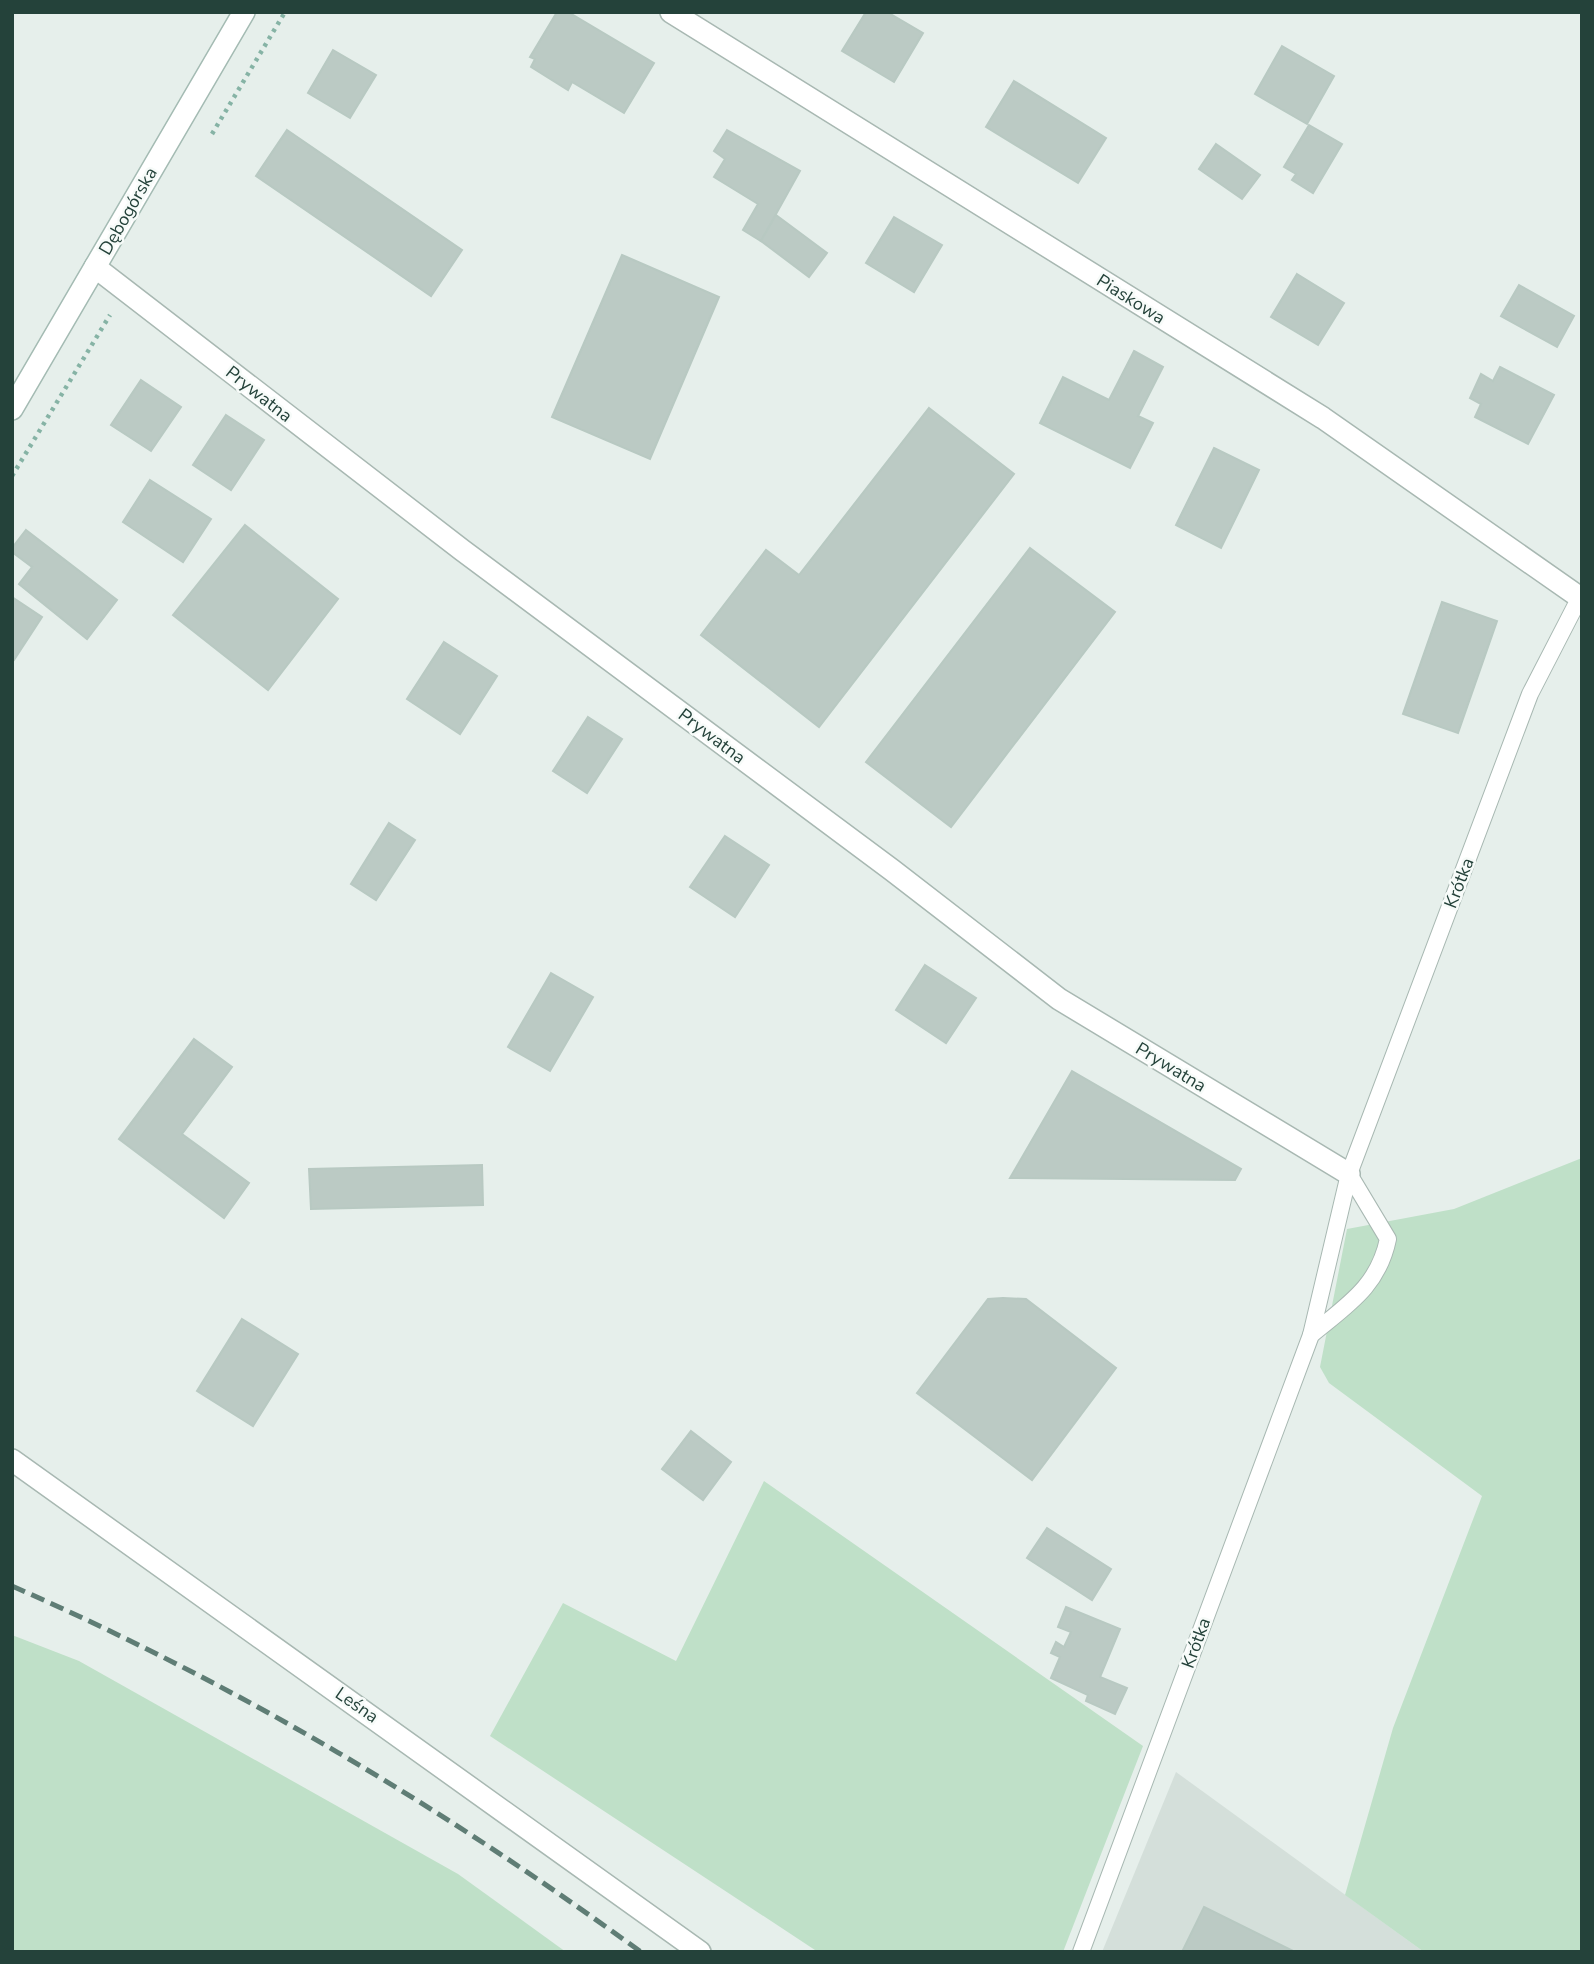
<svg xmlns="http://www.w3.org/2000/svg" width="1594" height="1964" font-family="'Nunito Sans',sans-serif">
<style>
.built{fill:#d4dfda}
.green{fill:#bfe0c8}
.building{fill:#bbcac4;stroke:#b8c9c2;stroke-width:2}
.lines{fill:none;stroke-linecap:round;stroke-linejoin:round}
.lane-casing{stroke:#a8b8b2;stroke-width:18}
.street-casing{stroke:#a8b8b2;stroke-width:24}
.secondary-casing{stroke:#a4bbb3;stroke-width:24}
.path{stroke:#86b3a5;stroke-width:4.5;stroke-dasharray:3.5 5;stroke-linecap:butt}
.lane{stroke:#fff;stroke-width:16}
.street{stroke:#fff;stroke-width:21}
.secondary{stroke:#fff;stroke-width:21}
.rail{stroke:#5f7d75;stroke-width:5;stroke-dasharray:14 7;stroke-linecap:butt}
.labels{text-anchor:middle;stroke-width:5;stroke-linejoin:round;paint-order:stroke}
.street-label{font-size:18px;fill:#24423a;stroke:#f7fbf9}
</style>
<rect width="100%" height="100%" fill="#e6efeb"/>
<polygon class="built" points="1176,1772 1424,1952 1102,1952"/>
<g class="green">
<polygon points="1582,1158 1582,1952 1424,1952 1345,1895 1393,1728 1482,1496 1329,1383 1320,1367 1347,1229 1454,1209"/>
<polygon points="764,1481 1143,1746 1063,1952 818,1952 490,1736 563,1603 676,1661"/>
<polygon points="12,1635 79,1661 458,1874 566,1952 12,1952"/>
</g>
<g class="building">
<polygon points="557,12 568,12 654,63 624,113 572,82 568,90 531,67 535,59 530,57"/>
<polygon points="866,12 887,12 923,33 894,82 842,51"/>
<polygon points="1282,46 1334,76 1307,124 1255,94"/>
<polygon points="333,50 376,75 350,118 308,93"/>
<polygon points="1014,81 1106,138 1078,183 986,127"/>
<polygon points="1309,125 1342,144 1313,193 1292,180 1296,174 1284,167"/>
<polygon points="287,130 462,250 431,296 256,176"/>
<polygon points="727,130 800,171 761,241 743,230 758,204 714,177 725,159 714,151"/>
<polygon points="1216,144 1260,175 1242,199 1199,169"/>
<polygon points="776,215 827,253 809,277 761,241"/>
<polygon points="894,217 942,245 914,292 866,263"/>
<polygon points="622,255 719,297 650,459 552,417"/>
<polygon points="1297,274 1344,303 1318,345 1271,317"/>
<polygon points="1519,285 1574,316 1557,347 1501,316"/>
<polygon points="1134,351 1163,367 1138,416 1153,423 1130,468 1040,423 1063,377 1109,400"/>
<polygon points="1500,367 1554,395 1528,444 1475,417 1481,404 1470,398 1481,374 1493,381"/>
<polygon points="141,380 181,407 151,451 111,425"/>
<polygon points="929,408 1014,474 819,727 701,635 766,550 799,575"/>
<polygon points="226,415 264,440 231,490 193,465"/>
<polygon points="1214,448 1259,470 1221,548 1176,525"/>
<polygon points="150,480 211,519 183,562 123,522"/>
<polygon points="245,525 338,599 268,690 173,615"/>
<polygon points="26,530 117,600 87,639 19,584 32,567 12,552 12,548"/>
<polygon points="1030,548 1115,612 951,827 866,762"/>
<polygon points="12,597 42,617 14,660 12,659"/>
<polygon points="1442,602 1497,621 1458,733 1403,714"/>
<polygon points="444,642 497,676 460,734 407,699"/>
<polygon points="588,717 622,739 587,793 553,771"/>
<polygon points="389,823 415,840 376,900 351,884"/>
<polygon points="725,836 769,865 735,917 690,887"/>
<polygon points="925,965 976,998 946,1043 896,1010"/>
<polygon points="551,973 593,997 550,1071 508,1047"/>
<polygon points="194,1039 232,1067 182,1134 249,1183 224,1218 119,1139"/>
<polygon points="1072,1071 1241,1169 1235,1180 1010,1178"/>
<polygon points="482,1165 483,1205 311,1209 309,1169"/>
<polygon points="1003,1298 1026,1299 1116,1368 1032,1480 917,1393 988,1299"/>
<polygon points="242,1319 298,1354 253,1426 197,1391"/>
<polygon points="691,1431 731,1462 703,1500 662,1469"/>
<polygon points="1047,1528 1111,1569 1092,1600 1027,1558"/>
<polygon points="1066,1607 1120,1629 1100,1677 1127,1688 1115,1714 1086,1701 1088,1695 1051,1678 1060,1657 1051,1653 1056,1642 1064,1647 1071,1632 1058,1627"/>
<polygon points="1204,1907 1295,1952 1182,1952"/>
</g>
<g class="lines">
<g class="lane-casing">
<g id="lane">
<polyline points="1311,1335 1349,1174"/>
<path d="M1081 1952 1311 1335C1347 1305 1378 1287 1388 1239L1349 1174 1530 694 1580 597"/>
</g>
</g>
<g class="street-casing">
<g id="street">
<polyline points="671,12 1323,418 1582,599"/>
<polyline points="95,267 462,550 892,870 1059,999 1349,1174"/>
<polyline points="12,1460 700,1952"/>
</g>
</g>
<g class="secondary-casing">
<polyline id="secondary" points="12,409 244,12"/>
</g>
<g class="path">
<polyline points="212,134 285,12"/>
<polyline points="12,476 110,315"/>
</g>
<use href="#lane" class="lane"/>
<use href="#street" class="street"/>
<use href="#secondary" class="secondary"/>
<path class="rail" d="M12 1586C240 1686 440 1806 641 1952"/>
</g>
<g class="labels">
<g class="street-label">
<text transform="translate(128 211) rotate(-60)" y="6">Dębogórska</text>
<text transform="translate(1131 299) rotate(32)" y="6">Piaskowa</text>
<text transform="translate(259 394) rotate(38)" y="6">Prywatna</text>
<text transform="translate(712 736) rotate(37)" y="6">Prywatna</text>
<text transform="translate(1459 883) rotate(-69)" y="6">Krótka</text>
<text transform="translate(1171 1067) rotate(31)" y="6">Prywatna</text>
<text transform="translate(1196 1643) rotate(-70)" y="6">Krótka</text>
<text transform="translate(357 1705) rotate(35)" y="6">Leśna</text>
</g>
</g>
<rect width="1594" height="1964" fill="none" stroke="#24423a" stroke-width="28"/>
</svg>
